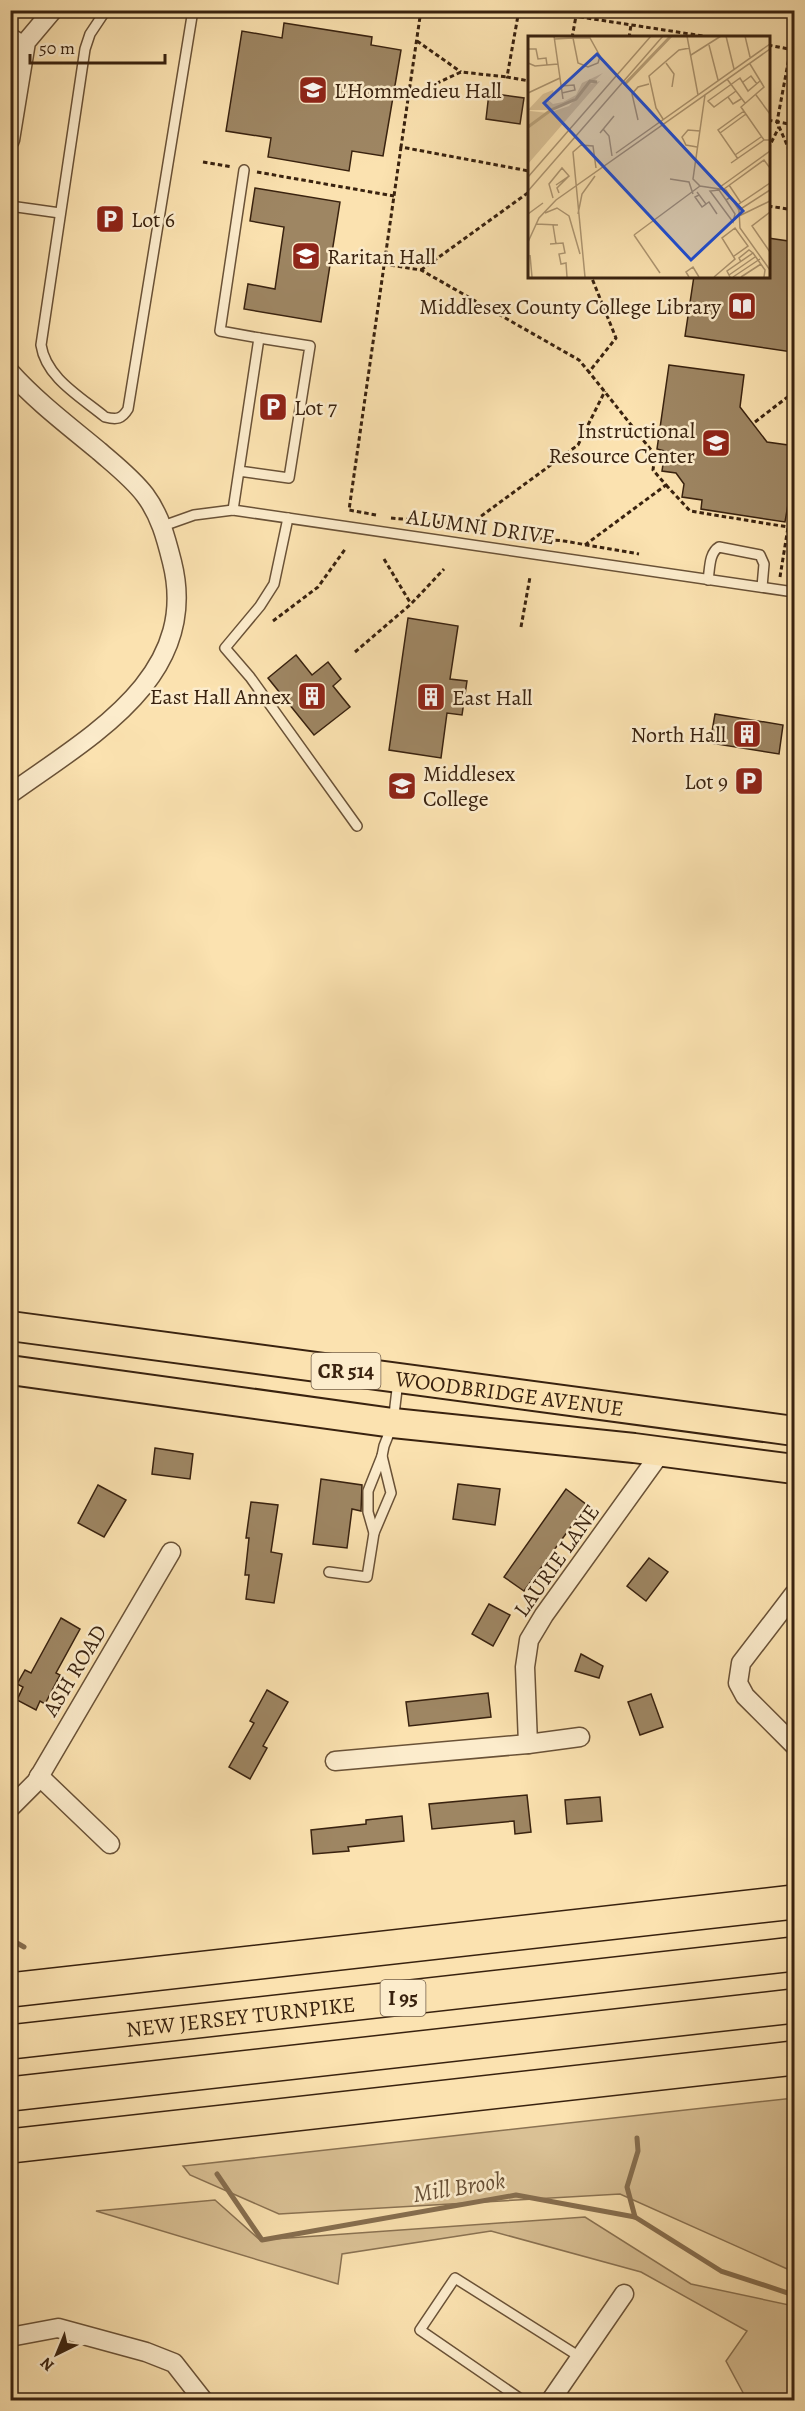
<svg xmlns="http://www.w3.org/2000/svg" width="805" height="2411" font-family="Alegreya,serif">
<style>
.green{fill:#dac195;stroke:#8a7252;stroke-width:1.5}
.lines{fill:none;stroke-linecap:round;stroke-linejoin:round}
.stream{stroke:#866e4f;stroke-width:5}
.building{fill:#9e8663;stroke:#39220f;stroke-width:1.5}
.service-casing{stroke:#6a5237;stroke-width:12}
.minor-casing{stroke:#6a5237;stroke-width:21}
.primary-casing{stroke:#39220f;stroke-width:32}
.motorway-casing{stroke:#39220f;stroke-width:36}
.path{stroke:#39220f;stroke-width:3;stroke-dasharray:4.5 3;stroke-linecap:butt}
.service{stroke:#fceccc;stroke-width:9}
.minor{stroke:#fceccc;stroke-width:18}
.primary{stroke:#fbe2b0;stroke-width:28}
.motorway{stroke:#fbe2b0;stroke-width:33}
.labels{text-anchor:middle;stroke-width:5;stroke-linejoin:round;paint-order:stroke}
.shield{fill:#fceccc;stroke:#745f48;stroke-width:1.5}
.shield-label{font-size:21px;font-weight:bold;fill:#39220f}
.poi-label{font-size:22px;fill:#39220f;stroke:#fceccc;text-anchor:start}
.street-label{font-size:22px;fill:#39220f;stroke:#fceccc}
.water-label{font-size:24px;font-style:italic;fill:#664e34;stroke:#fceccc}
.inset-river{fill:none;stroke:#b9a179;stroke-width:3}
.inset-road{fill:none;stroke:#ad9570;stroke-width:1.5}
.view{fill:#1d4ed8;fill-opacity:0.15;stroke:#1d4ed8;stroke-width:3}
.inset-edge{fill:none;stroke:#39220f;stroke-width:3}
</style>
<rect width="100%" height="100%" fill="#fbe2b0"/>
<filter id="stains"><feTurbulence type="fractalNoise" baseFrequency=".00333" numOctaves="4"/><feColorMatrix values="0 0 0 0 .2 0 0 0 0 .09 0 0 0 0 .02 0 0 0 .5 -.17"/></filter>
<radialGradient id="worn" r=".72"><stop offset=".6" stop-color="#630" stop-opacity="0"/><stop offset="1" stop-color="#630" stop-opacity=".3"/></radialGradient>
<g class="green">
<polygon points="794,2098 794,2272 620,2194 279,2214 190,2175 183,2166"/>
<polygon points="215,2200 260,2240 585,2217 691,2284 794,2306 794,2400 747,2400 726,2361 747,2331 641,2272 491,2231 342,2254 338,2284 96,2211"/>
</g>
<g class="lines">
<g class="stream">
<polyline points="10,1939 24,1947"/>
<polyline points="217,2174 262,2240 516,2195 635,2217 721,2271 794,2295"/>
<polyline points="635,2217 627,2187 638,2151 637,2138"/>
</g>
</g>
<g class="building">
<polygon points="284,23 372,37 371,45 401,50 383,156 352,151 349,171 268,157 271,138 226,131 242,31 282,38"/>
<polygon points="489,93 524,98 520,124 486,119"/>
<polygon points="255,188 340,202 321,322 244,309 248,284 275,289 284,227 250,221"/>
<polygon points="768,238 795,242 795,337 792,352 685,336 694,276 768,276"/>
<polygon points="669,365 744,375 740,407 767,442 795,446 795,463 785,522 701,509 702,500 682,497 684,484 676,473 662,471 665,451 657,449"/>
<polygon points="408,618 458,626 450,679 467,681 462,715 447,713 441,758 389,750"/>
<polygon points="296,655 312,675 328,662 341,679 333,686 350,707 314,735 268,678"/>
<polygon points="715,714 783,725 779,754 710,743"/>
<polygon points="155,1448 193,1454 190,1479 152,1474"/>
<polygon points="321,1479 362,1485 361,1511 352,1509 347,1548 313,1544"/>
<polygon points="458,1484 500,1489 495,1525 453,1519"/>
<polygon points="98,1485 126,1500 104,1537 78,1523"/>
<polygon points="566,1489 587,1505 524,1591 504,1577"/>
<polygon points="251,1502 278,1505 271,1552 282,1554 274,1603 246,1599 249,1575 245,1575 249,1538 246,1538"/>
<polygon points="649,1558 668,1572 646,1601 627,1586"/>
<polygon points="489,1604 510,1615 493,1646 472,1634"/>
<polygon points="61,1618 80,1629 56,1673 60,1675 45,1704 40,1701 36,1710 17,1700 23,1687 17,1684 25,1670 31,1673"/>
<polygon points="581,1654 603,1666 599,1678 575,1671"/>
<polygon points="267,1690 288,1702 263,1746 267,1748 250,1779 229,1767 254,1723 250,1721"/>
<polygon points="488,1693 491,1717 409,1726 406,1702"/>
<polygon points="651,1694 663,1727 640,1735 628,1702"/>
<polygon points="527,1795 531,1832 515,1834 514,1821 432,1829 429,1804"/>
<polygon points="600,1797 602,1821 567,1824 565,1800"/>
<polygon points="402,1816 404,1841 348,1847 349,1851 313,1854 311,1830 366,1824 366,1820"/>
</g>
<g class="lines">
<g class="service-casing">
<g id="service">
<path d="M106 10 90 34 85 49 41 345C46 378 81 397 105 417 117 420 122 419 128 409L193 10"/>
<polyline points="10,32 26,42"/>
<polyline points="244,170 220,331 259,338"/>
<polyline points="10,206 60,213"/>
<polyline points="233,510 259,338 310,346 289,478 239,471"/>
<polyline points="288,518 274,584 260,606 225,648 250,677 357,826"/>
<polyline points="163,526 194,515 233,510 794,592"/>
<path d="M708 580C710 568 709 553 719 547L760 555 764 564 762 587"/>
<polyline points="374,1533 391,1493 382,1456 384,1446 393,1423 398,1381"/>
<polyline points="329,1572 367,1577 374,1533 368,1512 368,1491 382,1456"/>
<polyline points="522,2400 420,2330 455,2278 580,2357"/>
</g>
</g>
<g class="minor-casing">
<g id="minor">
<polyline points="10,140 26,42 53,10"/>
<path d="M10 372C37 402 69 426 99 451 115 465 132 478 145 495 160 515 166 538 172 562 201 677 89 737 10 794"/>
<polyline points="794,1594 741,1663 738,1683 745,1696 794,1745"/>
<polyline points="528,1744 525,1667 529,1640 544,1615 662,1451"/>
<polyline points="335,1761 528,1744 580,1737"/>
<polyline points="39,1776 110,1844"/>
<polyline points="10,1808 36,1782 171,1552"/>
<polyline points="10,2337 58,2328 146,2352 174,2363 203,2400"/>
<polyline points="551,2400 624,2294"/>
</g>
</g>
<g class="primary-casing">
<g id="primary">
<path id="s1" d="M10 1326 794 1431"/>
<polyline points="10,1370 393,1423 634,1448 794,1469"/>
</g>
</g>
<g class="motorway-casing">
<g id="motorway">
<polyline points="10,1990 794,1902"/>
<path id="s2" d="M10 2042 794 1954"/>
<polyline points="10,2094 794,2006"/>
<polyline points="10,2146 794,2058"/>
</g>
</g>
<g class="path">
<polyline points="421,10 401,147 529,171"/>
<polyline points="519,10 507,77 529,81"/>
<polyline points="535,10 716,38"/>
<polyline points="794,31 777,122 794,161"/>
<polyline points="572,38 576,16"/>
<polyline points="629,38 631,25"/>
<polyline points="417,41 461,72"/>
<polyline points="768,45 794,50"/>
<polyline points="409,96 461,72 507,77"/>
<polyline points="768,120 794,125"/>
<polyline points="768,149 779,127"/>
<polyline points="203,162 232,167"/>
<polyline points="257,172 394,196"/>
<polyline points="768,206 794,210"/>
<polyline points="383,264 421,270 579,360 589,372 616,338 591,276"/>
<polyline points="421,270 529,192"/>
<polyline points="755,422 794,392"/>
<polyline points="666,485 690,511 788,527"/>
<polyline points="376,515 349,510 401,147"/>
<polyline points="391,518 469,525 482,532"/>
<polyline points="469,525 578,445 605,391"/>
<polyline points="533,538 564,541 639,554"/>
<polyline points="585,545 666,485 653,470 655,455 589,372"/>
<polyline points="384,559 411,604"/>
<polyline points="780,577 794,490"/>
<polyline points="273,621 318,587 346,548"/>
<polyline points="521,627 530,577"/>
<polyline points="355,652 411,604 444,569"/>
</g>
<use href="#service" class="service"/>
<use href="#minor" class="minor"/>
<use href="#primary" class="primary"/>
<use href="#motorway" class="motorway"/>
</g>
<defs>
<g id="university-square" transform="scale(1.5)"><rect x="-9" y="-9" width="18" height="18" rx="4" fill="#8f2418" stroke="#fceccc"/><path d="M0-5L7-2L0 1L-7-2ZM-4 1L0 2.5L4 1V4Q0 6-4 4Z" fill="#fff"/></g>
<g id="parking-square" transform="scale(1.5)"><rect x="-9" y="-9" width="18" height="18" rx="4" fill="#8f2418" stroke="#fceccc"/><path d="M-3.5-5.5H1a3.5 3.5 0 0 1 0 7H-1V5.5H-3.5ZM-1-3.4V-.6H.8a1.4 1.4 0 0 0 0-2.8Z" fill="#fff"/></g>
<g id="library-square" transform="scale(1.5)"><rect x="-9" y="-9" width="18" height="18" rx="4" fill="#8f2418" stroke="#fceccc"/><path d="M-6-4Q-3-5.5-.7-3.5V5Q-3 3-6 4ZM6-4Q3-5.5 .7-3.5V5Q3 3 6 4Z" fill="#fff"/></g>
<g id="building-square" transform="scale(1.5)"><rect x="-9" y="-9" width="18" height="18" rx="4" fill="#8f2418" stroke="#fceccc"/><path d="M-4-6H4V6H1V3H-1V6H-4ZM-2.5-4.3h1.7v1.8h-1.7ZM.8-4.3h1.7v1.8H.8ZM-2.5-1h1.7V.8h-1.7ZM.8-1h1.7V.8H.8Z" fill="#fff"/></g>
</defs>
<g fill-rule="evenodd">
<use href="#university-square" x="313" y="90"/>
<use href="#parking-square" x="110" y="219"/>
<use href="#university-square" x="306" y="256"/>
<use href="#library-square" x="742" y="306"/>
<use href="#parking-square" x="273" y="407"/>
<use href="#university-square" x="716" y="443"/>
<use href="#building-square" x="312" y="696"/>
<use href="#building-square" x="431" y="697"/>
<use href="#building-square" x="747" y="734"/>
<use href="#parking-square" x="749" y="781"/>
<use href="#university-square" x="402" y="786"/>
</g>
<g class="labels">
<g class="shield">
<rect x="311.5" y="1353" width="69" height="36" rx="4.5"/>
<rect x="380.5" y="1980" width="45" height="36" rx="4.5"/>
</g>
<g class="shield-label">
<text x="346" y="1378">CR 514</text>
<text x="403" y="2005">I 95</text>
</g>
<g class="poi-label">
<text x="334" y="98">L'Hommedieu Hall</text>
<text x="131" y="227">Lot 6</text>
<text x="327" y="264">Raritan Hall</text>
<text x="721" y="314" text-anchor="end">Middlesex County College Library</text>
<text x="294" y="415">Lot 7</text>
<text x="695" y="438" text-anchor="end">Instructional<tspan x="695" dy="25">Resource Center</tspan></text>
<text x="291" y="704" text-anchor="end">East Hall Annex</text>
<text x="452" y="705">East Hall</text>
<text x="726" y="742" text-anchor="end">North Hall</text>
<text x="423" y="781">Middlesex<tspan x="423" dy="25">College</tspan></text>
<text x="728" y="789" text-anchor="end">Lot 9</text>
</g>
<g class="street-label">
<text transform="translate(481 526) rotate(8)" y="8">ALUMNI DRIVE</text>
<text dy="8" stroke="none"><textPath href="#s1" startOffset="504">WOODBRIDGE AVENUE</textPath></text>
<text transform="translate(556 1560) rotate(-55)" y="8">LAURIE LANE</text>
<text transform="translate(74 1670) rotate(-59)" y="8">ASH ROAD</text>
<text dy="8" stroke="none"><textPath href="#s2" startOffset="232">NEW JERSEY TURNPIKE</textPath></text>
</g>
<g class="water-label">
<text transform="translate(459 2187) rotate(-9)" y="8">Mill Brook</text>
</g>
</g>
<g transform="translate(528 36)">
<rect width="242" height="242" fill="#fbe2b0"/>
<path d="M75 37 42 66 22 74H0L15 58 25 54 26 58 19 63 25 68 35 66 48 59 54 47ZM72 45 0 128 2 75 20 77 41 70 62 48Z" fill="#dac195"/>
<path class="inset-river" d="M96 49 143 0M0 91 23 74 48 63 62 45 69 46"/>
<path class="inset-road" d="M26 0 35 63M159 0 170 59M198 0 206 33M217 0 222 21M45 2H62L72 20 70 27 60 31 50 27ZM26 3 45 2M181 9 190 44M0 13H8L10 23 18 22 19 29M163 19 193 0M0 27 7 30 30 28M138 27 146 38 144 51M222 28 236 51 213 71 236 104H242M199 43 217 67M215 46 223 40 229 48M33 50 46 49 47 54 34 57M208 55 186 71 180 65 212 42 220 55 232 45M0 57 32 42M177 59 165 143 172 150 198 154 211 174 212 192 242 234M228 59 242 78M200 61 205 68 213 63M135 83 128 72 121 40 151 14 162 12M110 84 104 58 110 51 121 48M75 93 81 100 84 120M72 97 86 80M192 97 218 78M169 111 158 109 154 101 160 94 172 95M88 117 242 8M207 119 233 101M210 123 190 94 216 75M203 127 236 104M0 141 123 0M142 143 161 146 165 158M201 149 213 167M192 151 242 115M196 153 236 124 242 132M0 155 135 0M169 156 178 168 174 171 167 161 171 159M31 157 29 152 41 140M25 162 21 148 34 132 41 140 28 149M198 164 207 178 205 186 182 155 191 154 198 164 203 161M178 168 181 166 189 178M208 170 242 147M211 174 242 154M242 176 224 190 242 216M17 177 29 172 41 180 52 218M0 178 15 167M50 178 54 158 67 140M211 180 242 165M8 188 30 189M25 189 28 208M106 199 172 150M106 199 132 237M0 206 11 182 28 164 242 13M22 208 35 207 37 217 31 218 33 228 38 227 39 241M2 219 4 241M213 226 211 222 221 214 225 217M201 239 227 221M57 241 45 116 53 109 65 110 68 132M161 241 158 236 165 231 171 241M186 241 207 223 194 202 207 192 220 210 206 220M202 241 199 235 225 217 237 234 236 241M205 241 232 223M213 241 233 228"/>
<path class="view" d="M69 18 215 175 163 224 16 67Z"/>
<rect width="242" height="242" class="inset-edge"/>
</g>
<rect width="805" height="2411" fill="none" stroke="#fbe2b0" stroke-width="36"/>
<rect x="12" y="12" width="781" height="2387" fill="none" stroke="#39220f" stroke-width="3"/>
<rect x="18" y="18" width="769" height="2375" fill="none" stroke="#39220f" stroke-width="1.5"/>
<g transform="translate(57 2354) rotate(223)" stroke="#fceccc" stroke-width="4.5" paint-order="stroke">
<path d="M0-4.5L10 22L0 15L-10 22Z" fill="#39220f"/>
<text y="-9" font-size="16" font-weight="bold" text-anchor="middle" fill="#39220f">N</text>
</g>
<path d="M30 54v9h135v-9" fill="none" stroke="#39220f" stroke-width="3"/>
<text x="39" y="54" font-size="18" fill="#39220f" stroke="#fceccc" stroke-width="4.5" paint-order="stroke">50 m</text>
<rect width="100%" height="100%" filter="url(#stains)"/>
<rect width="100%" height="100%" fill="url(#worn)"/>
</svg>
